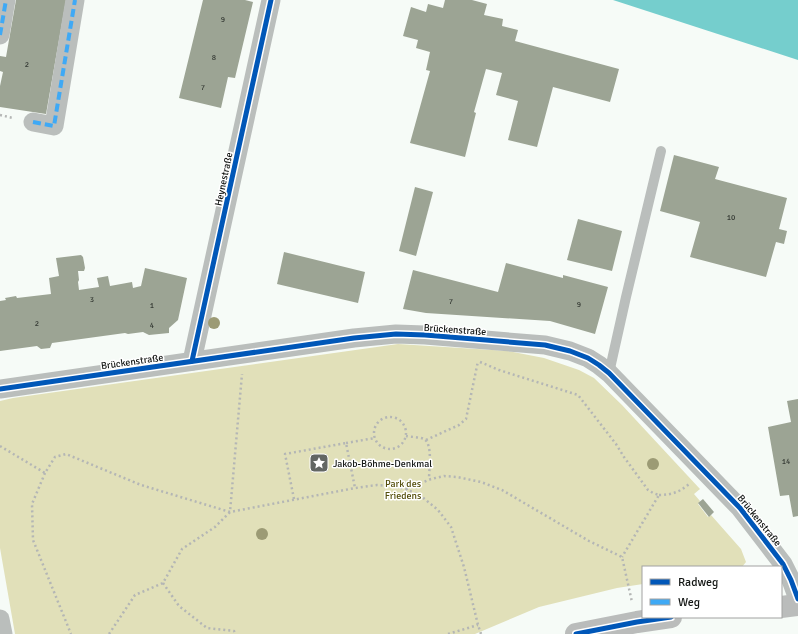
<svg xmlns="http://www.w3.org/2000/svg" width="798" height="634" font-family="Signika,sans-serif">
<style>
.green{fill:#e1e0b9}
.water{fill:#75cecd}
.building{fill:#9ca494}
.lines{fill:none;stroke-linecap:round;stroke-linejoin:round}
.path{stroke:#b4b6b5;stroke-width:2.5;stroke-dasharray:2 3;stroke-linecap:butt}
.lane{stroke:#babebc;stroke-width:10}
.street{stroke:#babebc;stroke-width:19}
.secondary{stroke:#babcbb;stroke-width:22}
.quiet{stroke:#3fa9f5;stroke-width:4;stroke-dasharray:8 4;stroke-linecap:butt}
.cycleway-casing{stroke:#fff;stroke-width:8}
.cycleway{stroke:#0057b8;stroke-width:5}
.tree{fill:#9c9b75}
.labels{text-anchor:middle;stroke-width:3;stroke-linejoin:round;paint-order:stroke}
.number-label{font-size:8px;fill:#353a34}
.street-label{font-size:10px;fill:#131614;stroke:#fff}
.poi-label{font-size:10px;fill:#131614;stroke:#fff;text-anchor:start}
.park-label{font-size:10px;fill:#534d0a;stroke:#fff}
</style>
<rect width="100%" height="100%" fill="#f6fbf7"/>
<polygon class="green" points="398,344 508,351 544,358 579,370 594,378 622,405 700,489 694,494 700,501 698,504 708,517 711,515 741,549 746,562 742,567 643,567 643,584 617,588 539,607 475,634 15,634 0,548 0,401 13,398"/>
<polygon class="water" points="613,0 798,0 798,60"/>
<g class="building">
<polygon points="16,0 66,0 46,114 0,107 0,86 3,72 0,71 0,56 6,57"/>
<polygon points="203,0 245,0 253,2 235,78 228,77 221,108 179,98"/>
<polygon points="445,0 472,0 487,4 484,15 503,19 502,26 518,30 515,41 619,69 610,102 553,87 537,147 508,140 518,101 496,95 502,73 486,69 474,112 476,113 465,157 410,143 430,71 426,70 430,52 416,48 418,40 403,36 411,7 426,12 428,4 443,8"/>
<polygon points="674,155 719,167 715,179 787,198 779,229 787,231 784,244 776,242 766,277 690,257 700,222 660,211"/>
<polygon points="415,187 433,192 416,256 399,251"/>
<polygon points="578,219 622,231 612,271 567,260"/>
<polygon points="284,252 365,272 358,303 277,284"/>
<polygon points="81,255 83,257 85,268 84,271 78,271 79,280 78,282 79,290 99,287 97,278 108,276 110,286 132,282 133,288 141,286 145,268 187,278 178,320 169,328 169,333 149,335 143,332 128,334 125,333 52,343 50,348 41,349 37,346 0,351 0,301 6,300 5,298 16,296 17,298 51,294 49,278 59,276 56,258"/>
<polygon points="506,263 563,278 563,275 608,287 595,334 550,321 426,313 403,309 413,270 498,292"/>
<polygon points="798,399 798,516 793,517 789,495 780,496 768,427 791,422 787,401"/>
<polygon points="703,499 714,512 709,517 698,503"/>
</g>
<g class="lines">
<g class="path">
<polyline points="0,115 13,118"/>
<polyline points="480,362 499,370 578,395 616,444 624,457 648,490 653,493 659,495 622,557"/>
<circle cx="390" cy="433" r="16"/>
<path d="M406 436C411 437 420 437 424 439 433 444 429 470 429 479"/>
<polyline points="426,440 459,425 466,419 478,361"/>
<polyline points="346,443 375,438"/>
<polyline points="0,446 45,473 55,457 66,454 141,485 230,512 355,488 377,485 391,486 406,489 421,496 438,510 451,527 464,567 478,625 481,634"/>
<polyline points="45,473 32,504 33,540 71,634"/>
<polyline points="406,489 431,479 444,476 457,477 481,482 502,490 589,541 622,557 632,602"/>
<path d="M659 495C671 495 680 492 689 484"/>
<polyline points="294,499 285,454 346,443 355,488"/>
<polyline points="163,583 179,606 207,628 234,631 235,634"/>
<polyline points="109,634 135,595 163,583 182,549 215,527 230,512 242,374"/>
<polyline points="448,634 478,625"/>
</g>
<polyline class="lane" points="609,373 626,297 661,151"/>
<g class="street">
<polyline points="0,35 6,0"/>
<polyline points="33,122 54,126 75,0"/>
<polyline points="192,361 271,0"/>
<polyline points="0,389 354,338 396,334 425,335 545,345 570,351 588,358 599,365 609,373 740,508 783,564 791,580 798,599"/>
<polyline points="0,619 3,634"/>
</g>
<g class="secondary">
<polyline points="781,607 798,605"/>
<polyline points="576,634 637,622 671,617"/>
</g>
<g class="quiet">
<polyline points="0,35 6,0"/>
<polyline points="33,122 54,126 75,0"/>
</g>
<g class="cycleway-casing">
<g id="cycleway">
<polyline points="192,361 271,0"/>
<polyline points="0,389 354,338 396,334 425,335 545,345 570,351 588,358 599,365 609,373 740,508 783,564 791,580 798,599"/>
<polyline points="576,634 637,622 671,617"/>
</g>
</g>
<use href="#cycleway" class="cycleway"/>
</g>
<g class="tree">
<circle cx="214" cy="323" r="6"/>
<circle cx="653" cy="464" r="6"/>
<circle cx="262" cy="534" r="6"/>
</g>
<defs>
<g id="sight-square" transform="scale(1)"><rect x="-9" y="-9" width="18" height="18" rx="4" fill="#626663" stroke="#fff"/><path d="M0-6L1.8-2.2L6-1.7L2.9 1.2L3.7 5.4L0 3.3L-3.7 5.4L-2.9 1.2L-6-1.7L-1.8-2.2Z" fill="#fff"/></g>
</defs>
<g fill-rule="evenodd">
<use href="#sight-square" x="319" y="463"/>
</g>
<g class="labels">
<g class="number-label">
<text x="223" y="22">9</text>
<text x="214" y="60">8</text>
<text x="27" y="67">2</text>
<text x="203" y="90">7</text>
<text x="731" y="220">10</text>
<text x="92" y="302">3</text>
<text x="451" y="304">7</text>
<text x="579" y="307">9</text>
<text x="152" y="308">1</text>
<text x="37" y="326">2</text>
<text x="152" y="328">4</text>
<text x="786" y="464">14</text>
</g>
<g class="street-label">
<text transform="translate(223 179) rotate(-78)" y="4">Heynestraße</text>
<text transform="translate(455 329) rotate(4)" y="4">Brückenstraße</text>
<text transform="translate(132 361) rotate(-8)" y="4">Brückenstraße</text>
<text transform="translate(760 520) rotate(51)" y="4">Brückenstraße</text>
</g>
<g class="poi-label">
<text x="333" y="467">Jakob-Böhme-Denkmal</text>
</g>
<g class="park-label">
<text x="403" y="487">Park des<tspan x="403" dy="12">Friedens</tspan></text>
</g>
</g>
<rect x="642" y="566" width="140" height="52" fill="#ffffff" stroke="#a1a2a1"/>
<rect x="650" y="579" width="20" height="6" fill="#0057b8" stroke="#a1a2a1"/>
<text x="678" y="586" font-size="12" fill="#131614">Radweg</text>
<rect x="650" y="599" width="20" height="6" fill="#3fa9f5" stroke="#a1a2a1"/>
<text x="678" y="606" font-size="12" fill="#131614">Weg</text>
</svg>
